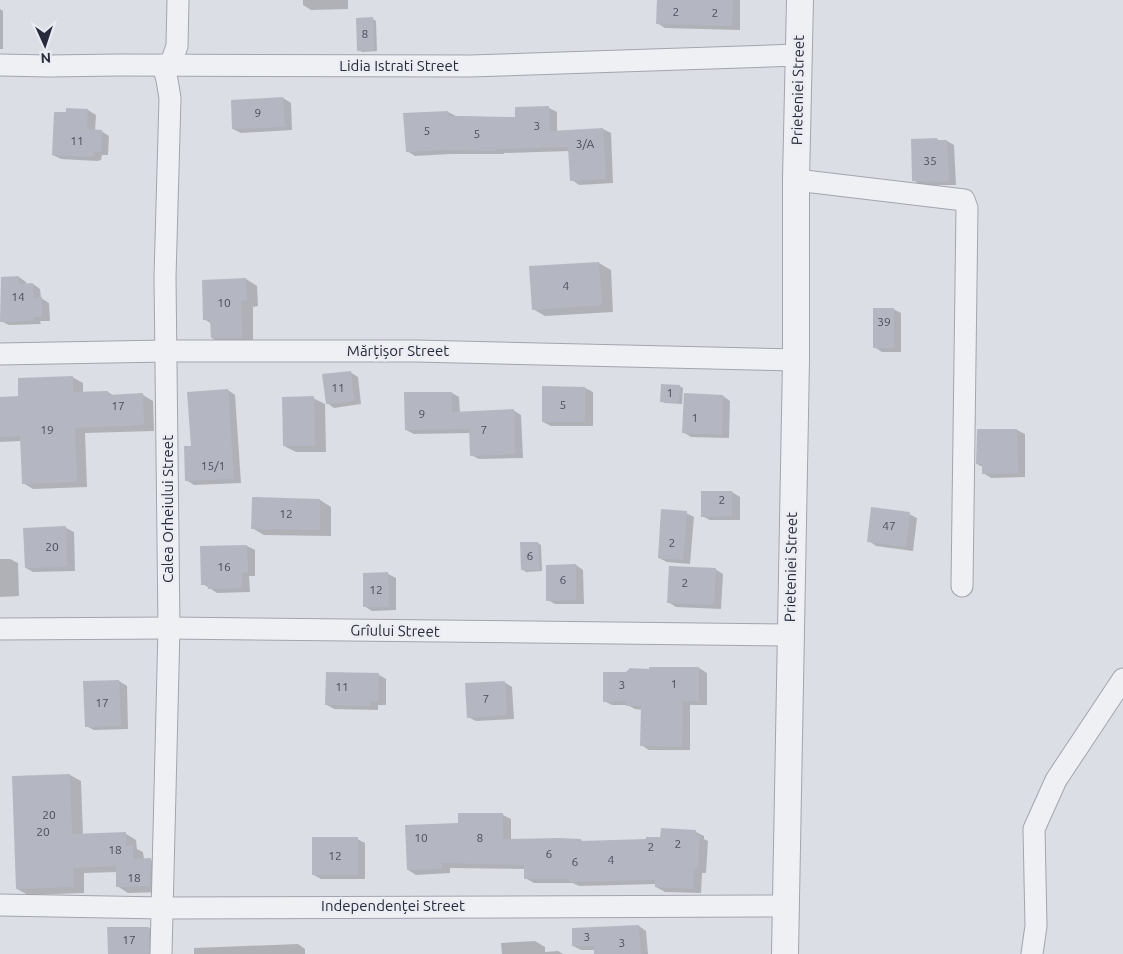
<svg xmlns="http://www.w3.org/2000/svg" width="1123" height="954" font-family="Ubuntu,sans-serif">
<style>
.shadow{fill:#0003}
.building{fill:#b4b7c2}
.lines{fill:none;stroke-linecap:round;stroke-linejoin:round}
.minor-casing{stroke:#a2a5af;stroke-width:23}
.tertiary-casing{stroke:#a2a5af;stroke-width:28}
.minor{stroke:#eff0f4;stroke-width:21}
.tertiary{stroke:#eff0f4;stroke-width:26}
.labels{text-anchor:middle;stroke-width:5;stroke-linejoin:round;paint-order:stroke}
.number-label{font-size:12px;fill:#4a4e5d}
.street-label{font-size:15px;fill:#272b3b;stroke:#ebedf3}
</style>
<rect width="100%" height="100%" fill="#dcdee5"/>
<g class="shadow">
<polygon points="303,0 348,0 348,9 311,10 303,5"/>
<polygon points="658,0 740,0 740,30 665,28 657,23"/>
<polygon points="0,9 3,11 3,49 0,49"/>
<polygon points="373,19 376,21 377,51 362,52 359,50"/>
<polygon points="283,98 291,103 292,130 241,133 233,129"/>
<polygon points="549,108 557,112 557,132 603,129 611,133 613,183 579,185 572,180 570,151 504,153 504,154 450,154 415,156 407,151 448,112 456,116 516,118"/>
<polygon points="88,110 96,115 95,131 101,131 109,136 108,155 102,155 101,160 97,161 61,159 53,155"/>
<polygon points="937,139 940,141 947,141 954,145 956,185 921,185 913,180"/>
<polygon points="599,263 611,270 613,312 545,316 533,309"/>
<polygon points="19,277 26,282 26,285 33,284 40,289 41,298 49,303 50,321 40,321 41,324 9,325 1,321"/>
<polygon points="246,279 257,286 258,306 253,307 253,344 224,345 212,338 212,324 204,319"/>
<polygon points="893,309 901,313 901,352 882,352 874,347"/>
<polygon points="350,372 358,377 361,404 334,408 327,403"/>
<polygon points="72,377 83,383 83,393 108,392 114,396 143,395 153,401 154,431 85,433 87,487 33,489 23,483 21,441 0,442 0,398 20,397"/>
<polygon points="679,386 683,388 682,404 665,403 661,401"/>
<polygon points="543,388 585,388 593,392 593,426 551,426 543,422"/>
<polygon points="228,390 235,395 241,483 194,485 186,480 192,447"/>
<polygon points="452,393 459,397 460,413 513,410 521,415 523,458 479,459 471,455 471,433 414,434 406,430"/>
<polygon points="723,396 730,401 729,438 691,437 683,432"/>
<polygon points="313,398 325,404 326,452 296,452 284,446"/>
<polygon points="1017,430 1025,434 1025,477 991,478 983,473 983,467 977,464 978,431"/>
<polygon points="732,492 740,497 740,520 710,520 702,516"/>
<polygon points="320,500 331,507 331,536 264,535 252,528"/>
<polygon points="686,513 694,517 690,564 667,562 659,558"/>
<polygon points="909,514 917,518 913,551 876,546 869,541"/>
<polygon points="66,528 74,532 75,571 33,572 26,568"/>
<polygon points="538,543 541,545 542,571 526,572 523,570"/>
<polygon points="247,546 255,550 255,576 249,576 250,592 217,593 203,584 202,547"/>
<polygon points="0,559 10,559 18,563 19,596 0,597"/>
<polygon points="576,565 583,570 584,604 555,604 548,600"/>
<polygon points="715,569 723,574 721,609 676,607 668,602"/>
<polygon points="388,574 396,578 396,610 372,611 364,606"/>
<polygon points="699,668 707,673 707,705 690,705 690,750 649,750 641,745 642,710 635,709 627,705 612,705 604,701 627,673 650,670"/>
<polygon points="379,675 386,679 386,705 378,705 378,710 334,709 327,705"/>
<polygon points="119,681 127,686 128,729 94,730 86,726 85,682"/>
<polygon points="504,682 512,687 514,719 476,721 468,717"/>
<polygon points="70,775 81,781 83,835 126,834 136,840 137,849 143,852 144,860 151,860 161,866 161,892 128,893 117,886 117,872 84,873 84,893 28,895 17,889"/>
<polygon points="503,815 511,819 511,840 581,840 584,842 647,840 696,832 704,836 704,839 708,841 706,873 702,873 701,893 665,892 656,887 656,884 579,886 573,883 534,883 525,878 525,869 450,868 450,873 416,875 408,870 460,824"/>
<polygon points="357,839 365,843 365,879 321,879 314,875"/>
<polygon points="639,926 646,931 648,954 595,954 595,950 581,950 573,946"/>
<polygon points="149,928 160,934 159,954 109,954"/>
<polygon points="535,941 545,947 545,952 558,951 563,954 502,954 501,943"/>
<polygon points="298,944 305,949 305,954 194,954 194,948"/>
</g>
<g class="building">
<polygon points="657,0 733,0 732,26 656,24"/>
<polygon points="373,17 374,50 357,51 356,18"/>
<polygon points="283,97 285,127 232,129 231,100"/>
<polygon points="549,106 550,131 603,128 606,179 570,181 568,147 497,149 497,151 441,150 406,152 403,113 448,111 449,116 515,117 515,107"/>
<polygon points="66,108 88,109 87,129 102,130 101,152 94,152 94,156 89,157 52,155 54,112 66,112"/>
<polygon points="937,138 937,140 947,140 949,182 912,181 911,139"/>
<polygon points="599,262 602,305 532,310 529,266"/>
<polygon points="19,276 19,284 33,283 34,298 42,297 42,317 33,317 33,321 0,322 1,277"/>
<polygon points="246,278 247,300 241,301 242,338 211,338 210,320 203,320 202,280"/>
<rect x="873" y="308" width="21" height="40"/>
<polygon points="351,371 354,401 326,404 322,374"/>
<polygon points="73,376 73,392 108,391 108,395 143,393 144,425 75,428 77,482 22,484 20,436 0,437 0,397 18,396 18,378"/>
<polygon points="661,384 680,385 679,403 660,402"/>
<polygon points="542,386 585,387 585,422 542,422"/>
<polygon points="228,389 234,479 185,481 184,446 191,446 187,392"/>
<polygon points="404,392 452,392 452,412 514,409 515,454 470,456 469,429 405,430"/>
<polygon points="684,393 723,395 722,435 682,433"/>
<polygon points="314,396 315,446 283,446 282,397"/>
<polygon points="977,429 1017,429 1018,473 982,474 982,464 976,464"/>
<polygon points="701,491 732,491 732,516 701,517"/>
<polygon points="252,497 320,499 320,530 251,529"/>
<polygon points="871,507 910,512 906,547 867,542"/>
<polygon points="661,509 687,511 683,560 658,558"/>
<polygon points="66,526 67,567 25,568 23,528"/>
<polygon points="520,542 538,542 539,570 521,570"/>
<polygon points="247,545 248,572 242,573 242,588 208,589 208,585 201,585 200,546"/>
<polygon points="576,564 576,600 546,601 546,565"/>
<polygon points="669,566 716,568 714,605 667,603"/>
<polygon points="388,572 389,607 363,607 363,573"/>
<polygon points="649,667 699,667 699,701 683,701 682,747 640,746 641,706 626,706 625,701 603,702 603,672 626,672 630,668 649,669"/>
<polygon points="326,672 379,673 378,702 370,701 370,706 325,705"/>
<polygon points="119,680 121,726 85,727 83,681"/>
<polygon points="505,681 507,715 467,718 465,683"/>
<polygon points="70,774 72,834 126,832 126,845 133,845 133,859 151,858 150,886 116,887 116,866 73,868 74,887 16,889 12,776"/>
<polygon points="458,813 503,813 503,839 561,838 581,839 581,841 646,839 646,837 660,837 661,828 696,830 696,835 700,835 698,869 694,869 693,889 655,887 655,880 569,882 569,879 524,879 524,865 442,863 442,869 407,870 405,825 458,823"/>
<rect x="312" y="837" width="46" height="38"/>
<polygon points="639,925 641,954 594,954 594,946 572,946 572,928"/>
<polygon points="107,927 149,927 149,954 108,954"/>
</g>
<g class="lines">
<g class="minor-casing">
<g id="minor">
<polyline points="0,65 49,66 119,65 470,66 798,55"/>
<polyline points="170,66 177,46 178,0"/>
<polyline points="796,180 964,200 967,208 962,586"/>
<polyline points="0,354 166,351 416,351 796,360"/>
<polyline points="0,629 169,628 790,635"/>
<polyline points="0,905 162,908 786,906"/>
<polyline points="161,954 169,628 165,277 170,98 167,80 163,65"/>
<polyline points="1032,954 1036,926 1034,829 1056,780 1123,679"/>
</g>
</g>
<g class="tertiary-casing">
<polyline id="tertiary" points="785,954 796,360 796,180 800,0"/>
</g>
<use href="#minor" class="minor"/>
<use href="#tertiary" class="tertiary"/>
</g>
<g class="labels">
<g class="number-label">
<text x="676" y="16">2</text>
<text x="715" y="17">2</text>
<text x="365" y="38">8</text>
<text x="258" y="117">9</text>
<text x="537" y="130">3</text>
<text x="427" y="135">5</text>
<text x="477" y="138">5</text>
<text x="77" y="145">11</text>
<text x="585" y="148">3/A</text>
<text x="930" y="165">35</text>
<text x="566" y="290">4</text>
<text x="18" y="301">14</text>
<text x="224" y="307">10</text>
<text x="884" y="326">39</text>
<text x="338" y="392">11</text>
<text x="670" y="397">1</text>
<text x="563" y="409">5</text>
<text x="118" y="410">17</text>
<text x="422" y="418">9</text>
<text x="695" y="422">1</text>
<text x="47" y="434">19</text>
<text x="484" y="434">7</text>
<text x="213" y="470">15/1</text>
<text x="722" y="504">2</text>
<text x="286" y="518">12</text>
<text x="889" y="530">47</text>
<text x="672" y="547">2</text>
<text x="52" y="551">20</text>
<text x="530" y="560">6</text>
<text x="224" y="571">16</text>
<text x="563" y="584">6</text>
<text x="685" y="587">2</text>
<text x="376" y="594">12</text>
<text x="674" y="688">1</text>
<text x="622" y="689">3</text>
<text x="342" y="691">11</text>
<text x="486" y="703">7</text>
<text x="102" y="707">17</text>
<text x="49" y="819">20</text>
<text x="43" y="836">20</text>
<text x="421" y="842">10</text>
<text x="480" y="842">8</text>
<text x="678" y="848">2</text>
<text x="651" y="851">2</text>
<text x="115" y="854">18</text>
<text x="549" y="858">6</text>
<text x="335" y="860">12</text>
<text x="611" y="864">4</text>
<text x="575" y="866">6</text>
<text x="134" y="882">18</text>
<text x="587" y="941">3</text>
<text x="129" y="944">17</text>
<text x="622" y="947">3</text>
</g>
<g class="street-label">
<text x="399" y="71">Lidia Istrati Street</text>
<text transform="translate(798 90) rotate(-89)" y="5">Prieteniei Street</text>
<text x="398" y="356">Mărțișor Street</text>
<text transform="translate(168 509) rotate(-90)" y="5">Calea Orheiului Street</text>
<text transform="translate(791 567) rotate(-89)" y="5">Prieteniei Street</text>
<text transform="translate(395 631) rotate(1)" y="5">Grîului Street</text>
<text x="393" y="911">Independenței Street</text>
</g>
</g>
<g transform="translate(45 45) rotate(177)" stroke="#ebedf3" stroke-width="4" paint-order="stroke">
<path d="M0-4L9 19L0 12L-9 19Z" fill="#272b3b"/>
<text y="-8" font-size="14" font-weight="bold" text-anchor="middle" fill="#272b3b">N</text>
</g>
</svg>
